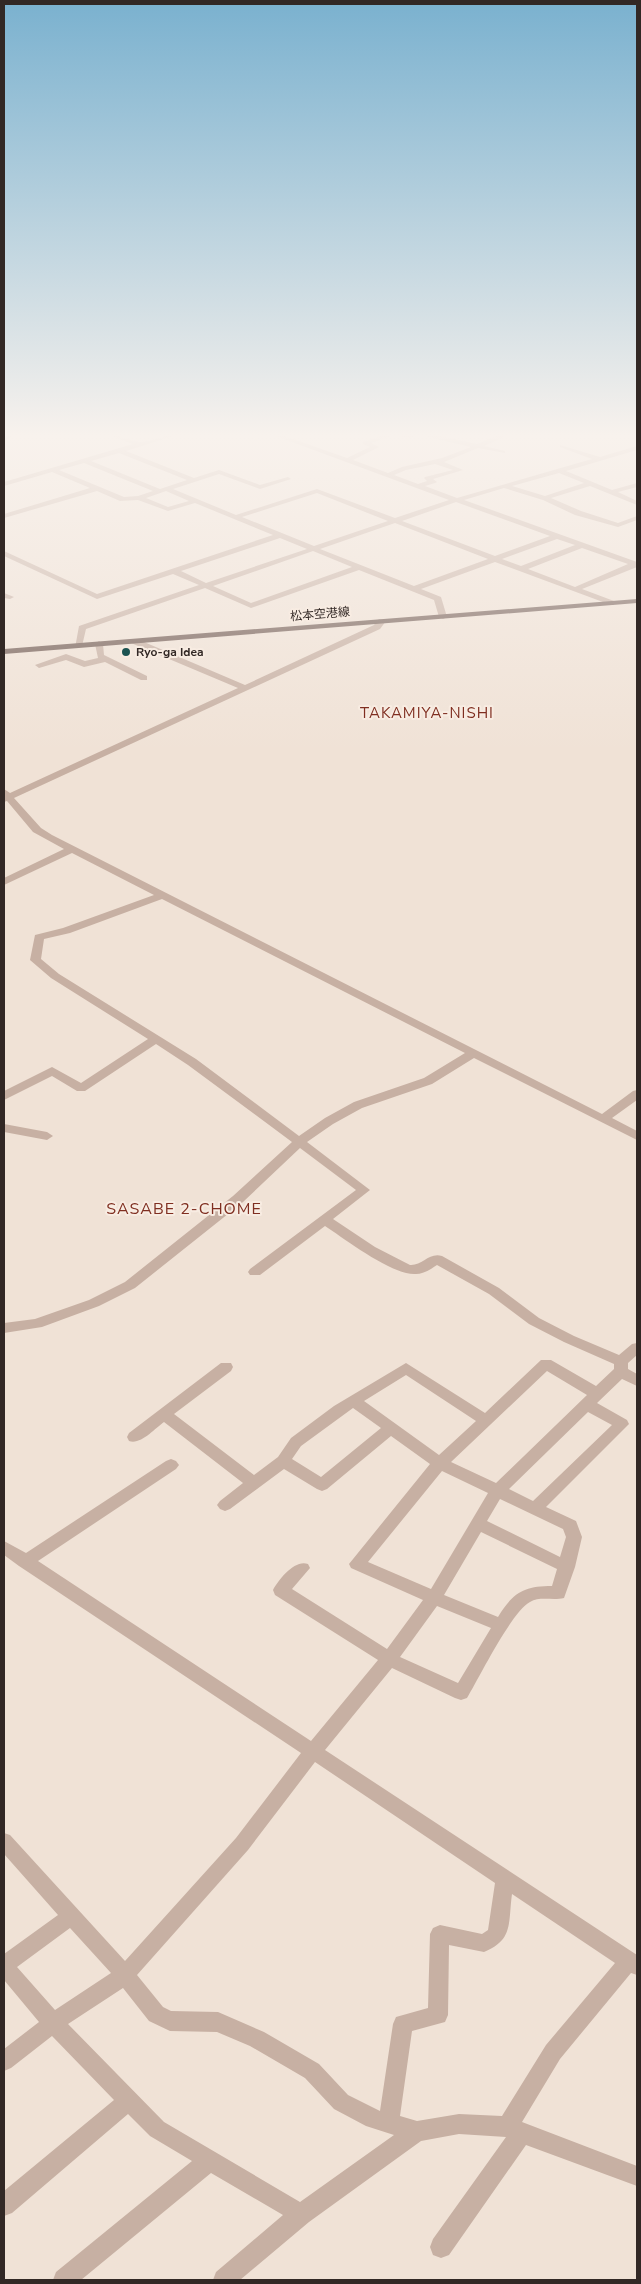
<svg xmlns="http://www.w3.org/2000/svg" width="641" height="2284" font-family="'Nunito Sans','Noto Sans JP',sans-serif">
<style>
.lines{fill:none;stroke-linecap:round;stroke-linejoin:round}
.minor{fill:#c7b0a3;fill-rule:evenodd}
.major{fill:#745e56;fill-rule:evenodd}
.highway{fill:#53413c;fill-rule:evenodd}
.poi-dot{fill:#1c5351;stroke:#f8ece2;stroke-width:2}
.labels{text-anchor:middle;stroke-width:4;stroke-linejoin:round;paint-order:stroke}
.far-street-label{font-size:12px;fill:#322825;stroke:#f8ece2}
.far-poi-label{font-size:12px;font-weight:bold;fill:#322825;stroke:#f8ece2;text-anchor:start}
.far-quarter-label{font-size:15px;letter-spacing:1px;fill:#7f2e20;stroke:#f8ece2}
.neighbourhood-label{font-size:16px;letter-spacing:1px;fill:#7f2e20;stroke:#f8ece2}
</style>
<rect width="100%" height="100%" fill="#f0e2d6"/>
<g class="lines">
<g class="minor">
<path d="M100 432C114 431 125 440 139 442 150 443 171 432 186 432L126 451 194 478 219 470 260 485 288 477 291 479 260 489 219 474 173 489 236 515 317 489 395 518 449 500 265 432H273L347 458 370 447 363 444V442L391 432 409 434 423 432 477 444 498 435V432H504V437L484 446 505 451V453L478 448 444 462 463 470 433 479 437 482 435 483 425 486 457 498 592 459 560 447V445L600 457 637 446V450L566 471 612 490 637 483V487L618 492 637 501V505L590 486 551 498 581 511 618 523 637 516V520L618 527 575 515 543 500 504 488 464 500 637 562V567L582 589 614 601V605H611L495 562 421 589 441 597 447 617 443 619 439 617 434 600 359 570 251 608 205 588 86 629 82 646 75 648 79 626 199 585 173 574 97 599 4 556V551L97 594 273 535 195 503 168 511 138 500 120 501 97 491 4 518V514L90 488 52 472 4 486V482L133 444ZM394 435 409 438 420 435 471 447 442 458 402 467 388 473 353 460 379 447 371 443ZM119 453 187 480 160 489 91 461ZM84 463 153 491 138 496 124 497 59 470ZM435 464 453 470 425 477 424 478 427 481 418 484 394 475 406 470ZM559 473 584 483 545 496 512 486ZM166 491 189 501 168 507 146 498ZM317 493 388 521 314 546 242 517ZM456 502 550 536 495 556 402 521ZM395 523 488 559 414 586 320 549ZM280 538 307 549 206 583 181 571ZM557 539 575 545 521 566 502 559ZM582 548 628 564 575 587 528 569ZM313 551 352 567 251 603 213 586Z"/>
<polygon points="4,593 14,597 10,599 4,598"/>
<path d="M379 619 386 621 380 629 14 798 41 828 52 835 602 1114 633 1091 637 1090V1100L612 1118 637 1131V1140L474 1058 432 1084 362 1108 333 1124 307 1142 370 1190 333 1219 375 1247 410 1265C422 1266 429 1252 442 1256L499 1288 539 1318 574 1336 619 1355 632 1344 637 1343V1355L628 1363V1369L637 1374V1386L622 1379 597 1403 627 1420 629 1424 546 1507 576 1521 582 1537 575 1567 564 1598C553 1601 540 1596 530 1602 512 1611 479 1678 467 1698L461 1700 455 1698 392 1668 325 1750 637 1955V1975L631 1973 560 2059 522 2122 637 2166V2186L526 2145 449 2255 441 2258 433 2255 430 2247 433 2239 506 2137 459 2134 421 2141 309 2222 240 2280H213L216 2272 283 2215 211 2173 81 2280H53L56 2272 192 2161 150 2136 128 2114 12 2213 4 2216V2191L114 2100 52 2036 11 2068 4 2071V2049L39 2022 4 1980V1954L58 1915 4 1854V1833L10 1835 125 1961 236 1838 301 1753 19 1566 4 1555V1541L26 1553 166 1461 171 1459 176 1461 179 1465 176 1469 38 1561 311 1741 378 1660 275 1595 273 1590C279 1579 295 1559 308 1564L310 1568 292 1589 387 1649 423 1600 351 1568 349 1564 430 1464 391 1436 327 1489 322 1491 317 1489 284 1469 230 1509 225 1511 220 1509 217 1505 220 1501 243 1483 164 1422C154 1429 141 1445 129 1441L127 1437 129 1433 221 1363H231L233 1367 231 1371 174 1414 254 1475 278 1457 291 1438 334 1406 406 1363 485 1413 541 1360H551L596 1386 614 1369V1364L564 1342 529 1324 489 1294 437 1265C431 1269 424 1274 416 1274 393 1276 345 1239 325 1226L260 1275H250L248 1272 250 1269 356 1190 300 1148 243 1202 135 1288 99 1306 42 1327 4 1333V1323L35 1319 89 1300 125 1282 233 1196 292 1142 188 1065 156 1044 85 1091H77L52 1076 4 1100V1091L52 1067 81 1083 148 1039 51 978 30 960 35 935 63 928 154 895 72 853 4 885V878L64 849 33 832 7 801 4 802V789L10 793 238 688 131 643V639H137L245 685 374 625ZM162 899 465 1053 424 1078 354 1102 325 1118 299 1136 196 1059 59 974 41 959 44 939 70 933ZM547 1371 587 1395 496 1483 451 1462ZM406 1375 476 1421 439 1455 364 1401ZM353 1408 381 1428 321 1477 292 1459 301 1446ZM588 1412 612 1425 533 1501 509 1489ZM442 1471 488 1493 431 1589 368 1562ZM500 1499 563 1529 566 1537 560 1557 487 1521ZM481 1532 557 1569 552 1586C523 1586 513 1593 498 1617L444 1595ZM437 1606 491 1628 458 1683 400 1657ZM315 1762 495 1883 488 1930 482 1934 440 1925 433 1928 430 1934 428 2008 396 2017 393 2024 380 2111 348 2095 319 2064 264 2032 218 2012 171 2011 163 2007 137 1975 248 1850ZM512 1894 615 1963 546 2045 502 2116 459 2114 417 2121 400 2116 412 2031 445 2022 448 2015 449 1945 484 1952C514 1940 508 1922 512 1894ZM70 1928 111 1973 55 2010 17 1967ZM123 1988 149 2021 170 2031 217 2032 250 2046 305 2078 334 2109 366 2126 394 2135 300 2202 164 2122 68 2024Z"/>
<polygon points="99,641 103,644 104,655 147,676 147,680 141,680 105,662 84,667 66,660 39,668 35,665 66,654 85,661 98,658 95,644"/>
<polygon points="4,1124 47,1132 53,1136 47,1140 4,1132"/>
</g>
<polygon class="major" points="637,599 637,603 4,654 4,649"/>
<polygon class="highway" points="9,432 18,432 4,441 4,436"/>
</g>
<linearGradient id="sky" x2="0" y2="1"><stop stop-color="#7ab1cf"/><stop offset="0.58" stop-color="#f8f2ed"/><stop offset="1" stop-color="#f8f2ed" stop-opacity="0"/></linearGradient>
<rect width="641" height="751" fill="url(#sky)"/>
<circle class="poi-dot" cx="126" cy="652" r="5"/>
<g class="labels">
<g class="far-street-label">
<text transform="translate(320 614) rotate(-5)" y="4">松本空港線</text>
</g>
<g class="far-poi-label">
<text x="136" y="656">Ryo-ga Idea</text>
</g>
<g class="far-quarter-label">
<text x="427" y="718">TAKAMIYA-NISHI</text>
</g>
<g class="neighbourhood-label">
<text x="184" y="1214">SASABE 2-CHOME</text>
</g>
</g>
<rect width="641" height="2284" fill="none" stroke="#322825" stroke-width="10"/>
</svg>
